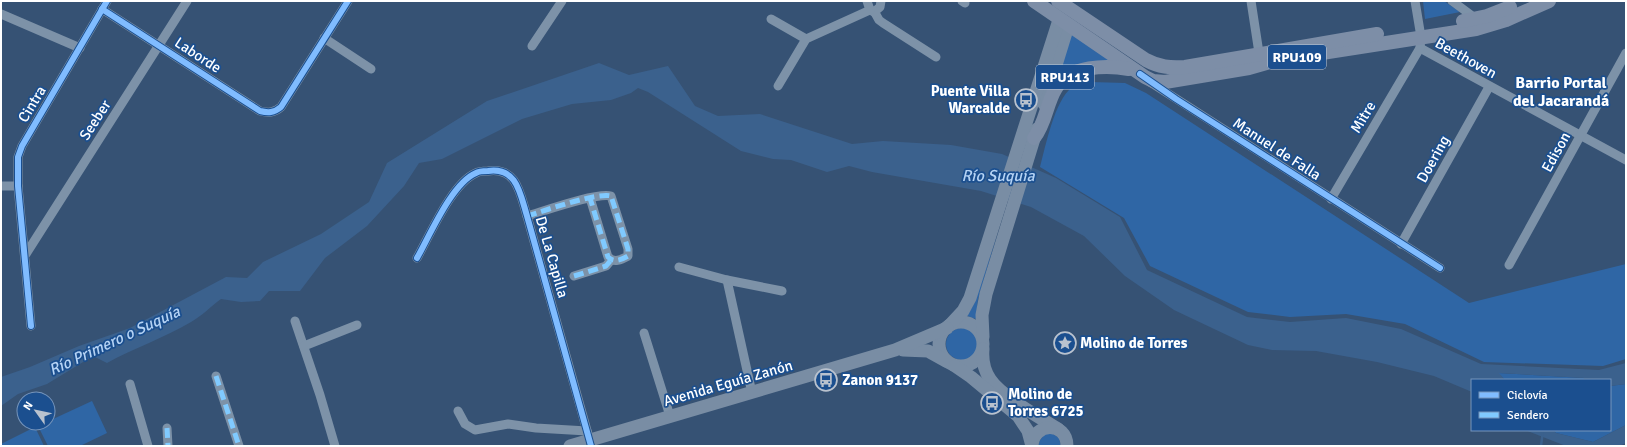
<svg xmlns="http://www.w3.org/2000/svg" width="1627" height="447" font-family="Signika,sans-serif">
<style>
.green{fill:#2f66a5}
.water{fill:#3b618d}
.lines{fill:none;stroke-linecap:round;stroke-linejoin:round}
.stream{stroke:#3b618d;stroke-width:2.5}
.minor{stroke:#7d92a8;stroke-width:9}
.secondary{stroke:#798da4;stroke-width:13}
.primary{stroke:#7d8ea7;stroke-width:14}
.quiet{stroke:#80caff;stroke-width:5;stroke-dasharray:10 5;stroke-linecap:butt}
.cycleway-casing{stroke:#1b4f8f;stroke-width:8}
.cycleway{stroke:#80bcff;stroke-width:6}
.labels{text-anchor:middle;stroke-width:3.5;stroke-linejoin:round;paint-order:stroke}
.shield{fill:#1b4f8f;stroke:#bbcadd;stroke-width:1}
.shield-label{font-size:14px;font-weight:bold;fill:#fff}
.street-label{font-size:15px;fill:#fff;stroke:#1b4f8f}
.poi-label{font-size:15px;font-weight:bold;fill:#fff;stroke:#1b4f8f;text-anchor:start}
.neighbourhood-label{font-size:16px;font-weight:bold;fill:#fff;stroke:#1b4f8f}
.water-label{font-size:16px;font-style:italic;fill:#b5d3f5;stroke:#1b4f8f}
</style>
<rect width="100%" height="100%" fill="#365274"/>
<g class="green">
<polygon points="1423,1 1444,1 1460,12 1425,19"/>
<polygon points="1069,33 1116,63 1059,75"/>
<path d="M1090 82 1125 83 1146 93 1469 303 1626 264V359L1603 366 1484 362 1405 324 1346 314 1290 317 1248 312 1150 266 1124 218 1040 167C1046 145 1054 102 1072 87 1077 84 1085 83 1090 82Z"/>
<polygon points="998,232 978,299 976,319 967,316 974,304"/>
<circle cx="962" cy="344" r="16"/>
<polygon points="1498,373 1585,378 1583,380 1505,380"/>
<polygon points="1626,384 1626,425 1593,442 1556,433 1553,430 1610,430 1610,386"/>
<polygon points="92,401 107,433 80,446 48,446 38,426"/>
<polygon points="35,427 44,446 1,446 1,444"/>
<polygon points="1045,434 1053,434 1059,438 1061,446 1038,446 1040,440"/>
</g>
<g class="water">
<path d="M599 63 629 75 668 66 695 106 718 116 760 114 852 144 883 141 951 145 1002 154 1056 178 1120 217 1147 270 1247 317 1290 322 1346 318 1401 329 1481 364 1599 370 1626 363V384L1610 386V380H1583L1584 378 1499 373 1505 380H1472V392L1434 376 1377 362 1316 351 1272 350 1248 345 1174 310 1125 276 1084 236 1031 207 981 191 872 172 849 166 827 172 791 160 773 159 741 151 648 92 638 88 631 93 611 100 572 104 522 119 442 159 419 163 404 186 367 226 325 258 300 291H269L260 301 241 302 221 299C211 306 202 316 191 322 164 338 134 348 107 363L93 356 47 384 18 394 1 406V377L30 367 79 346 130 328 226 277 247 278 263 262 321 234 369 202 387 163 487 101Z"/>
<polygon points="1626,425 1626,443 1619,446 1566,446 1525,430 1553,430 1556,433 1593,442"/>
</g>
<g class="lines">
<polyline class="stream" points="1541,446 1543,430"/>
<g class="minor">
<polyline points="867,1 870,10 874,12 880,7 881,1"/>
<polyline points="962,1 965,3"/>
<polyline points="1251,1 1259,53"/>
<polyline points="1452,1 1471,15 1474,23"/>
<path d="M102 9 260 111C268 113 274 113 281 107L348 1"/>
<polyline points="874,11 879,20 883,23 936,57"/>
<polyline points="1,14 80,48"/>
<polyline points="771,19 806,39"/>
<polyline points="324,38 371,69"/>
<polyline points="532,46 562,1"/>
<polyline points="1420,48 1626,160"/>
<polyline points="1150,82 1440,268"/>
<polyline points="778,86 806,39 870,10"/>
<polyline points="1,186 18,186"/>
<polyline points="1331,199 1420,48 1421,37 1415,1"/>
<path d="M527 216C544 211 597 192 611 196L628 249V256C621 260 614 263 608 257L590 198"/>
<polyline points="1401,244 1489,87"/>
<polyline points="26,254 187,1"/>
<path d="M417 258C430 235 452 183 476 173 479 171 484 171 488 171 517 167 520 193 527 216L591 445"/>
<polyline points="1509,265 1626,53"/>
<polyline points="679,267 727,280 782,291"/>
<polyline points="574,276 606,266 611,260"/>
<polyline points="727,280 752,393"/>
<polyline points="295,321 320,395 335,446"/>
<polyline points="31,326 18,186 18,157 22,146 107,1"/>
<polyline points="644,333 670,416"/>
<polyline points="304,346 357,325"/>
<polyline points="216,376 239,446"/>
<polyline points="130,384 148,446"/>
<polyline points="458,411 465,424 475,430 508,424 536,428 587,431"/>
<polyline points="167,428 168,446"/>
</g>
<g class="secondary">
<polyline points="1044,104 1068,26"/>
<circle cx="961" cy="344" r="22"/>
<polyline points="950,325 963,311 970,298 1059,20"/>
<polyline points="983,337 982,315 986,294 1037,129"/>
<path d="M983 349C982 360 984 370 990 379 1001 396 1041 418 1058 429"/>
<polyline points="903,350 928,351 946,361"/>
<polyline points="955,366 971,377 1018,416 1028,431 1032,446"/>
<polyline points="570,446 895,350 947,328"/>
<path d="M1032 446C1033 422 1067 421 1067 446"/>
</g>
<g class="primary">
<polyline points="1034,1 1145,77 1153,81 1165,82 1249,68 1270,62 1309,55 1476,29 1506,20 1549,1"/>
<path d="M1058 1 1146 60C1159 67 1170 68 1185 67L1377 34"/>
<polyline points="1463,21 1487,16 1510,7"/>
<path d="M1034 138C1046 123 1046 104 1056 88 1069 65 1107 65 1129 69"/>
</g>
<g class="quiet">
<path d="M527 216C544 211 597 192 611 196L628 249V256C621 260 614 263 608 257L590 198"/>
<polyline points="574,276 606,266 611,260"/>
<polyline points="216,376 239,446"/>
<polyline points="167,428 168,446"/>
</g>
<g class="cycleway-casing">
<g id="cycleway">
<path d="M102 9 260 111C268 113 274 113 281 107L348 1"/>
<polyline points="1140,74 1176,99 1440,268"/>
<path d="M417 258C430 235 452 183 476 173 479 171 484 171 488 171 517 167 520 193 527 216L591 446"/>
<polyline points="31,326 18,186 18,157 22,146 107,1"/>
</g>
</g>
<use href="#cycleway" class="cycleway"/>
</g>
<defs>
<g id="bus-ring" transform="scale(1.15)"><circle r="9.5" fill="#1b4f8f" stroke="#b9c2ce" stroke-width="1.5"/><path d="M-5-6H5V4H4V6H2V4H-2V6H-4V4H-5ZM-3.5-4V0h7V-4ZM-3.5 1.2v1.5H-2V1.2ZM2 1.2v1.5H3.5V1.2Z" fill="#b9c2ce"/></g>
<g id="sight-ring" transform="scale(1.15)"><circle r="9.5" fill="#1b4f8f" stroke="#b9c2ce" stroke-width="1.5"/><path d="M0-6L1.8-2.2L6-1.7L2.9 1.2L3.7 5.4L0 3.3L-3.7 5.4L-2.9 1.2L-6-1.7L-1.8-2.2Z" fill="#b9c2ce"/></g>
</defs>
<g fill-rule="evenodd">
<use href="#bus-ring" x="1026" y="100"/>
<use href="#sight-ring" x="1065" y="343"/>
<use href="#bus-ring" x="826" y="380"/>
<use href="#bus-ring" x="992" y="403"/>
</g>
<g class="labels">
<g class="shield">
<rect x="1268" y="45" width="58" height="24" rx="3"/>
<rect x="1036" y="65" width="58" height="24" rx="3"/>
</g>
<g class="shield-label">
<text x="1297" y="62">RPU109</text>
<text x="1065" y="82">RPU113</text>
</g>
<g class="street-label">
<text transform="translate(198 55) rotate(33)" y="5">Laborde</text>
<text transform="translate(1466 58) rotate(29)" y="5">Beethoven</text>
<text transform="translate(32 104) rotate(-59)" y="5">Cintra</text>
<text transform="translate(1363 117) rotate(-59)" y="5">Mitre</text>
<text transform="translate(95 120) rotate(-57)" y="5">Seeber</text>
<text transform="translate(1277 149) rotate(33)" y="5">Manuel de Falla</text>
<text transform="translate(1556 152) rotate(-61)" y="5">Edison</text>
<text transform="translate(1433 159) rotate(-61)" y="5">Doering</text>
<text transform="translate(552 257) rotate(74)" y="5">De La Capilla</text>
<text transform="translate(728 383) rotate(-16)" y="5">Avenida Eguía Zanón</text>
</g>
<g class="poi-label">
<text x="1010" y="96" text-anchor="end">Puente Villa<tspan x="1010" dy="17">Warcalde</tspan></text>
<text x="1080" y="348">Molino de Torres</text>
<text x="842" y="385">Zanon 9137</text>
<text x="1008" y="399">Molino de<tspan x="1008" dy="17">Torres 6725</tspan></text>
</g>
<g class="neighbourhood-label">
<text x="1561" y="88">Barrio Portal<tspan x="1561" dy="18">del Jacarandá</tspan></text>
</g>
<g class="water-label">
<text x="998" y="181">Río Suquía</text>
<text transform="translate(114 340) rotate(-25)" y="6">Río Primero o Suquía</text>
</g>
</g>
<rect width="1627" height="447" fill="none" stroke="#ffffff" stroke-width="4"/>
<rect x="1471" y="379" width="140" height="52" fill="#1b4f8f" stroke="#7695bc"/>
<rect x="1479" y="392" width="20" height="6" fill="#80bcff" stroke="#7695bc"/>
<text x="1507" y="399" font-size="12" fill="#ffffff">Ciclovía</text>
<rect x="1479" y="412" width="20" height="6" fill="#80caff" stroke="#7695bc"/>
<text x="1507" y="419" font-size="12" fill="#ffffff">Sendero</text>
<g transform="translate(36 411) rotate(303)"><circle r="19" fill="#1b4f8f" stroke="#7695bc"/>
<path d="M0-3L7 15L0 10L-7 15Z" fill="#b9c2ce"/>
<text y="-6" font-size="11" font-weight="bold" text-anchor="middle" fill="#ffffff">N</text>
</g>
</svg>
